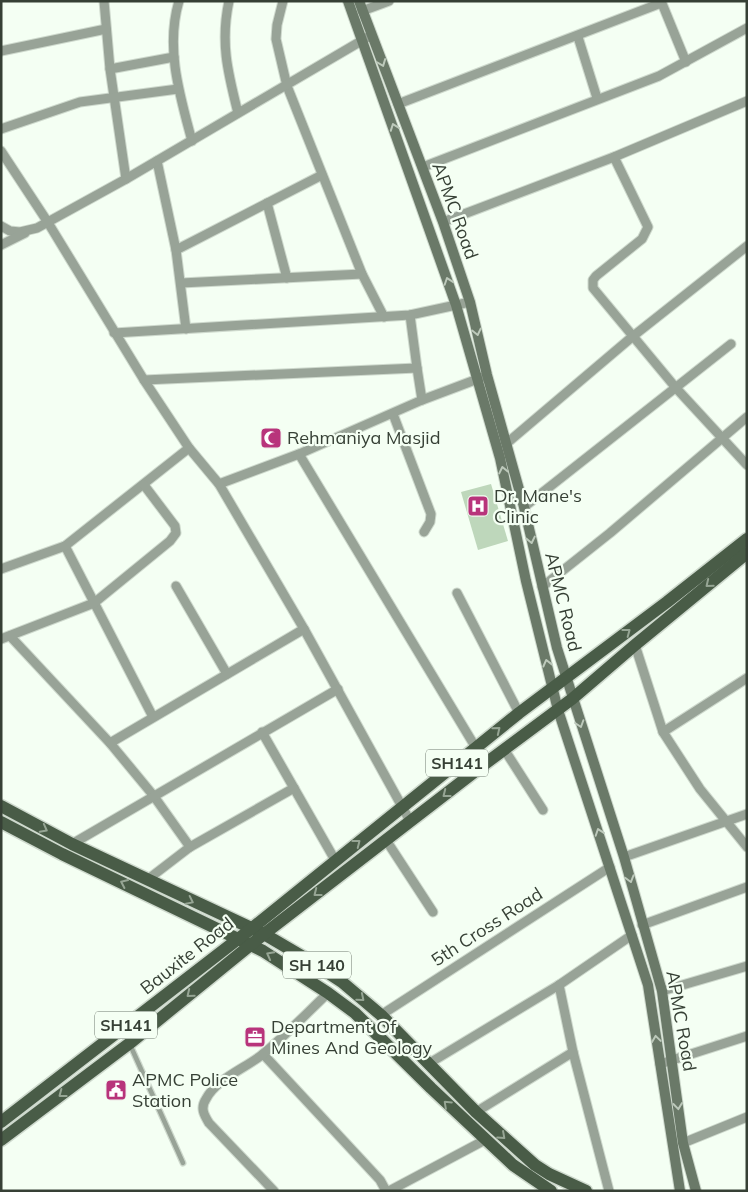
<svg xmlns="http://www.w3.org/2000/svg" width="748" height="1192" font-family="Mulish,sans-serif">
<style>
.building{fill:#bed7bb}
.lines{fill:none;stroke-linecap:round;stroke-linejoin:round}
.lane-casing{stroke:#ced9cd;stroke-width:7}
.street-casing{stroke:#ced9cd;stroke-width:11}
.secondary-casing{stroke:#ced9cd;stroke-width:12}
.primary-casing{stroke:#ced9cd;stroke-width:15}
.lane{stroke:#98a397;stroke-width:4.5}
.street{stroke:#98a397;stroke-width:9}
.secondary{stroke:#6a7968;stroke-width:10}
.primary{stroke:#495c47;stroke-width:12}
.oneway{stroke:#bdc9bb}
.oneway2{stroke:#96a594}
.labels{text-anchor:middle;stroke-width:4.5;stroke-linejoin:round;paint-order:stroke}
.shield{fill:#f4fff3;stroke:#6f796e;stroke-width:1}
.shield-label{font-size:16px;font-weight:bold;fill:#364035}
.street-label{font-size:18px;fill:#364035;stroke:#f4fff3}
.poi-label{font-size:18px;fill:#364035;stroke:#f4fff3;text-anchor:start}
</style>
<rect width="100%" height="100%" fill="#f4fff3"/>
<polygon class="building" points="491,484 508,541 478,550 461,492"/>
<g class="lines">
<g class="lane-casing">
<polyline id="lane" points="123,1029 183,1163"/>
</g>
<g class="street-casing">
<g id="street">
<polyline points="104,1 110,69 126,179"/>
<path d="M179 1C165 48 180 96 192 141"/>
<path d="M229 1C220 43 228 73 238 113"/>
<polyline points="283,1 277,25 276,39 287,86 362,274 384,317"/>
<polyline points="661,1 686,62"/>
<polyline points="362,11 389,1"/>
<polyline points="578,37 597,98"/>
<polyline points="1,51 106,29"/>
<polyline points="110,69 174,57"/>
<polyline points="398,104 661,3"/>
<polyline points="1,129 80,102 178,89"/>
<polyline points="1,151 47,221 144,380 189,448 219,484 304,629 410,821"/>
<polyline points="614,157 648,227 642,239 596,276 593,280 593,288 676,388 747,465"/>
<polyline points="157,161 176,250 186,329"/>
<polyline points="423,167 659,76 747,28"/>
<polyline points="267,203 287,278"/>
<polyline points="443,222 614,157 747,101"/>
<polyline points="1,226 10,231 20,232 37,228 126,179 368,37"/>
<polyline points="1,245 25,233"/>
<polyline points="176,250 322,175"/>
<polyline points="181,283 362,274"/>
<polyline points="410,315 417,368"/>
<polyline points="114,333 410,315 470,302"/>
<polyline points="144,380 417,368 422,400 483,377"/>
<polyline points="393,414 431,514 430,522 424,532"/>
<polyline points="507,443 632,337 747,246"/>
<polyline points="299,454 476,748"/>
<polyline points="219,484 299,454 422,400"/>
<polyline points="524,507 731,344"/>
<polyline points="65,546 153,717"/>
<polyline points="1,569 65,546 189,448"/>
<polyline points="176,586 227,674"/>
<polyline points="542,587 610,533 747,417"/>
<polyline points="457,593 519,713"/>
<polyline points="10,636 110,743 153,795 190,847"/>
<polyline points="1,639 94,603 170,541 176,533 175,526 144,485"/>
<polyline points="635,645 663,732 747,678"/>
<polyline points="262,732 335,860"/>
<polyline points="663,732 700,789 747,847"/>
<polyline points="110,743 304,629"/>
<polyline points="504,749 543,810"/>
<polyline points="386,840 433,912"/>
<polyline points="72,844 338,689"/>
<polyline points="624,857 747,814"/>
<polyline points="147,880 190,847 294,788"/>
<polyline points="642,925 747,887"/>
<polyline points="559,985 573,1052 609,1191"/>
<polyline points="662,991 747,966"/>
<polyline points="381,1015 610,867"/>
<polyline points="263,1054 380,1180 386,1191"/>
<polyline points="428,1064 559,985 632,935"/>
<polyline points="660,1064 747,1036"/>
<polyline points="476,1112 573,1052"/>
<polyline points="683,1143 747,1117"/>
<path d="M274 1191 209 1123C204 1115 200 1108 206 1099 216 1079 246 1068 263 1054 286 1035 307 1013 328 993"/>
<polyline points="389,1191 485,1140"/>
</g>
</g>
<g class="secondary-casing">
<g id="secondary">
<polyline points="348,1 456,305 500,458 526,581 558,710 648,985 680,1191"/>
<polyline points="359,1 443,222 470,302 487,375 524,507 557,648 624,857 662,991 683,1143 696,1191"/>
</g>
</g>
<g class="primary-casing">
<g id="primary">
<polyline points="1,806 72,844 264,934 310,961 342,982 381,1015 476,1112 535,1165 549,1174 586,1191"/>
<polyline points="1,822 62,854 263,951 328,993 355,1013 431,1088 513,1165 551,1191"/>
<polyline points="1,1122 251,929 519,713 667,602 747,539"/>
<polyline points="1,1140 130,1043 264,934 482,766 572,699 635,645 747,553"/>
</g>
</g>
<use href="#lane" class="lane"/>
<use href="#street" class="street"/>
<use href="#secondary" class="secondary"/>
<use href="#primary" class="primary"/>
</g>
<defs><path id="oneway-chevron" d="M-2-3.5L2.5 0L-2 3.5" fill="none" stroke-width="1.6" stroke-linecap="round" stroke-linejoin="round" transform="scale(1.25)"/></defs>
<g class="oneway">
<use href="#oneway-chevron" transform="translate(382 63) rotate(69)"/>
<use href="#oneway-chevron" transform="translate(394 127) rotate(-110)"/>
<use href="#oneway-chevron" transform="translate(448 281) rotate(-109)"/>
<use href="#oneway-chevron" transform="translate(477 332) rotate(77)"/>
<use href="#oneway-chevron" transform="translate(503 470) rotate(-102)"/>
<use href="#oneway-chevron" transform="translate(531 540) rotate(78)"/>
<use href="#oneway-chevron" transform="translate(547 663) rotate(-104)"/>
<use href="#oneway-chevron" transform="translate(580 724) rotate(72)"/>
<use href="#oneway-chevron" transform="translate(599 832) rotate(-109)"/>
<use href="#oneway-chevron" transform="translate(630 879) rotate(74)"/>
<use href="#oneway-chevron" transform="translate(656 1039) rotate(-98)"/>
<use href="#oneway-chevron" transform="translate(678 1106) rotate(83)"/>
</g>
<g class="oneway2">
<use href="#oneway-chevron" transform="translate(709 584) rotate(141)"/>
<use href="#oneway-chevron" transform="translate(627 632) rotate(-37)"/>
<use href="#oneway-chevron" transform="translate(497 730) rotate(-39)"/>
<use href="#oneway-chevron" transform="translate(446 794) rotate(142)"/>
<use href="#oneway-chevron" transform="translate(44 829) rotate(28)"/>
<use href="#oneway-chevron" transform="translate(357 843) rotate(-38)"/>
<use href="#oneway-chevron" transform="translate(124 883) rotate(-155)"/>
<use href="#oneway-chevron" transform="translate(317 893) rotate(142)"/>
<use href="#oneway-chevron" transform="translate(190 901) rotate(26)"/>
<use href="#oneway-chevron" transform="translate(270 955) rotate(-152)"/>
<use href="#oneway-chevron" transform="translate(190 994) rotate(141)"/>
<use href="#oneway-chevron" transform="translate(361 998) rotate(40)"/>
<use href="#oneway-chevron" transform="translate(62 1094) rotate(143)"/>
<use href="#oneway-chevron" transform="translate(447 1104) rotate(-137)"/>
<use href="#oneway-chevron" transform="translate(502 1136) rotate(42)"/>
</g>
<defs>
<g id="mosque-square" transform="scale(1.125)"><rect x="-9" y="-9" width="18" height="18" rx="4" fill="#b8347b" stroke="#f4fff3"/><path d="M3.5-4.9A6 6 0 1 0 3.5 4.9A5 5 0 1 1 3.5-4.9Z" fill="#fff"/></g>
<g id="hospital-square" transform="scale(1.125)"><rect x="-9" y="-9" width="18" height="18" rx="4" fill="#b8347b" stroke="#f4fff3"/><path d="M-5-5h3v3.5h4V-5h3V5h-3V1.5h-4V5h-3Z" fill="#fff"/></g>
<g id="office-square" transform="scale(1.125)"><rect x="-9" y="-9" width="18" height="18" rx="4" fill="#b8347b" stroke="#f4fff3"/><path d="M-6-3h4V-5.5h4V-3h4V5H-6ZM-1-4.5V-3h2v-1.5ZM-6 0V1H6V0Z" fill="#fff"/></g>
<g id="civic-square" transform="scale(1.125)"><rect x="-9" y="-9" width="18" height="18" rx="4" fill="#b8347b" stroke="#f4fff3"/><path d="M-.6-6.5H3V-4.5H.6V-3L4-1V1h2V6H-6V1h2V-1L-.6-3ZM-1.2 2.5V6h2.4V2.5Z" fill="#fff"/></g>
</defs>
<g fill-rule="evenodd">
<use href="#mosque-square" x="271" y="438"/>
<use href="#hospital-square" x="478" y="506"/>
<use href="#office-square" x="255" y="1037"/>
<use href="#civic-square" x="116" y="1090"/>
</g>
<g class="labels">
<g class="shield">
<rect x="426" y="749.5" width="62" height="27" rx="4"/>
<rect x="283" y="951.5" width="68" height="27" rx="4"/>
<rect x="95" y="1011.5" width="62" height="27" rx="4"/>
</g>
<g class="shield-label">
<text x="457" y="769">SH141</text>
<text x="317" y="971">SH 140</text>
<text x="126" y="1031">SH141</text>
</g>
<g class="street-label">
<text transform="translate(455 211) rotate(70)" y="6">APMC Road</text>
<text transform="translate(563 602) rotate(76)" y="6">APMC Road</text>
<text transform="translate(487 927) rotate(-33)" y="6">5th Cross Road</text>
<text transform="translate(187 956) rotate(-38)" y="6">Bauxite Road</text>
<text transform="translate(681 1021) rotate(80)" y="6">APMC Road</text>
</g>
<g class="poi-label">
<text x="287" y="444">Rehmaniya Masjid</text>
<text x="494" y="502">Dr. Mane's<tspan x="494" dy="21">Clinic</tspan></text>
<text x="271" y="1033">Department Of<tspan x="271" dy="21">Mines And Geology</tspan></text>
<text x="132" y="1086">APMC Police<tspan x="132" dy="21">Station</tspan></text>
</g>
</g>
<rect width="748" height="1192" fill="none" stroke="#364035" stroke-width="5"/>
</svg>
